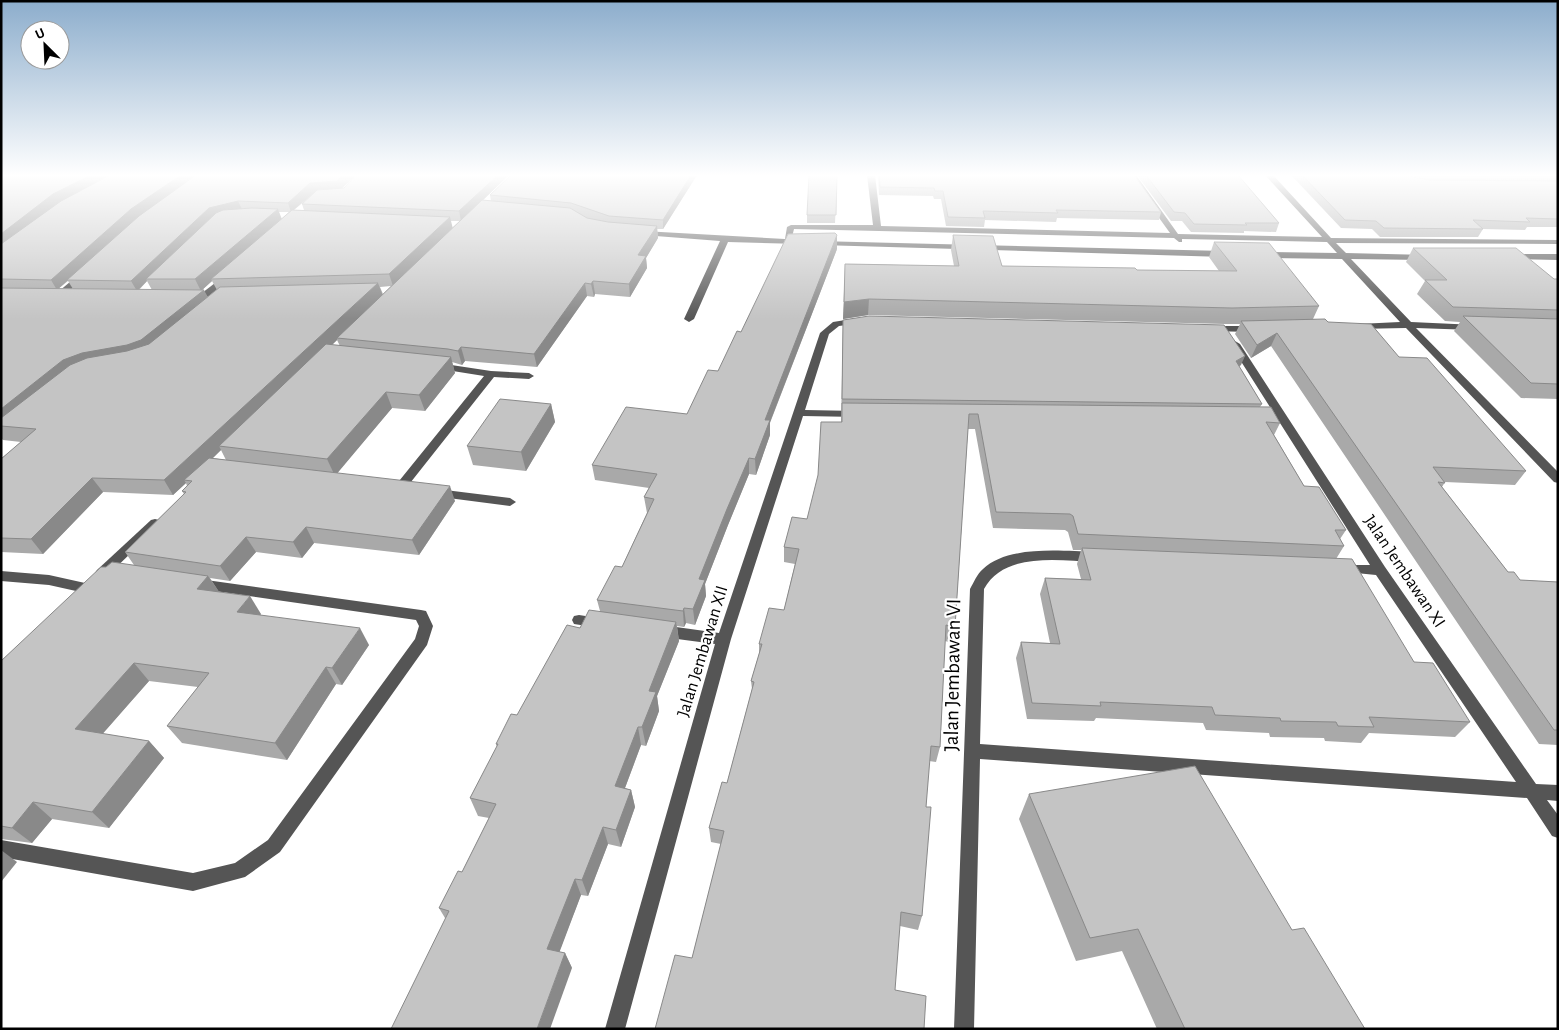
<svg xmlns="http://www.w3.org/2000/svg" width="1559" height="1030" font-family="'Alegreya Sans',sans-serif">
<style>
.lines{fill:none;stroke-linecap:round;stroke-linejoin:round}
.minor{fill:#555;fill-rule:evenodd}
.wall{fill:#a9a9a9;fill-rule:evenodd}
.shaded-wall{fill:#898989}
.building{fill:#c4c4c4;stroke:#898989}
.labels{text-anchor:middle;stroke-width:4.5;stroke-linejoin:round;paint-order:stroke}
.street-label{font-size:18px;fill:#000;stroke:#fff}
.near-street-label{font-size:21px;fill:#000;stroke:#fff}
</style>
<rect width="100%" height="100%" fill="#fff"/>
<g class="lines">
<g class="minor">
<polygon points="867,175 875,175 881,226 1170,233 1128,175 1136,175 1178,234 1322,237 1265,175 1273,175 1331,238 1558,240 1558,244 1336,243 1346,253 1428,255 1429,257 1425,260 1351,259 1411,322 1476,325 1476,329 1473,330 1416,328 1558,472 1558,483 1554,482 1406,328 1355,329 1355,325 1358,324 1400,322 1342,259 1263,258 1259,255 1263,252 1337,253 1327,242 1182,239 1182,242 1179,242 1174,238 794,229 792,237 801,240 801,244 728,242 694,319 689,322 684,319 720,241 643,235 639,233 643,231 785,239 787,227 791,225 873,225"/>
<polygon points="817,241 1225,251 1229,254 1225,257 820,245 816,243"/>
<polygon points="1510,254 1558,254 1558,260 1507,259 1506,257"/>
<polygon points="83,271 86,272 86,276 64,296 58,296 58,292"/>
<polygon points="228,273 232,276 231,278 208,297 202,297 202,293"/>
<polygon points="858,318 863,321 861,323 839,326 829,334 805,410 858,411 863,414 858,417 803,416 731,639 625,1029 605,1029 715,644 662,637 657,635 655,631 657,627 662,625 719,633 820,333 833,322"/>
<polygon points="1210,326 1253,326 1258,329 1253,332 1207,331 1207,327"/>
<path d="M1235 341 1240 344 1385 567 1536 784 1558 785V801L1547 800 1558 815V838L1552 836 1527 798 980 759 974 1029H954L970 589C974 582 977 574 983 569 1008 545 1062 551 1094 552L1099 554 1101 557 1099 560 1094 562C1058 560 1004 552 984 589L980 744 1516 782 1376 575 1336 571 1334 568 1336 565H1370L1230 344Z"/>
<polygon points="438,363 491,371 529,373 534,376 529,379 494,377 403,492 395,492 393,489 395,486 484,376 434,368 434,364"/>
<polygon points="437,489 510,498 516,502 510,506 433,496 431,493"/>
<polygon points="155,519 159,520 161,523 159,526 107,576 97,576 95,573 97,570 151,520"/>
<polygon points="1,571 49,575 85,583 90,584 92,588 90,592 85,593 49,585 1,581"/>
<polygon points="199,579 421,610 426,611 433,626 427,645 280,852 245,877 193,891 1,857 1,840 193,873 235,863 268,840 415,639 419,626 416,620 194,588 192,584 194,580"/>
<polygon points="579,615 605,619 607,623 605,627 600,628 574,624 572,620 574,616"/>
</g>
</g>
<g class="wall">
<path d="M1 175H356L342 188 509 175 483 200 491 201 490 195 697 175 663 229H657L658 238 646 258 647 268 630 297 595 294 594 297 587 296 537 367 465 361 462 365 452 362 455 373 425 411 392 408 337 473 455 501 419 555 314 543 302 558 256 552 230 581 210 578 219 592 261 614 260 615 369 645 342 685 336 684 287 760 182 743 167 726 198 687 149 681 102 734 149 741 164 758 109 828 52 819 32 843 1 839V661L106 567 134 565 125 552 184 494 182 491 187 486 186 483 173 495 103 492 43 554 1 552V459L21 442 3 440 1 438ZM315 192 302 204 304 210H294L314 193ZM279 212H289L282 219ZM450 221H460L452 228ZM68 281 73 289H58ZM147 281 152 290H139ZM212 281 217 290 208 297 202 290ZM391 286 383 294 380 287ZM337 340 340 346 332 345ZM221 450 226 460 213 458Z"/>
<polygon points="837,175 835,223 807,223 807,215"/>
<polygon points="878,175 1134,175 1161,212 1159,220 1057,218 1056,222 985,220 984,227 946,226 941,199 934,199 933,196 879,195"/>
<polygon points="1137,175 1241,175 1239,177 1279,223 1276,232 1244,231 1244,233 1191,232 1182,221 1171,221"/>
<path d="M1291 175H1558V227H1527L1525 230 1483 229 1478 237H1380L1372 229 1341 228ZM1409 175 1421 179 1412 177Z"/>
<polygon points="953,235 1002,266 1137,270 1219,271 1209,257 1214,242 1319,306 1313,319 1328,322 1399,357 1526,471 1515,485 1445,482 1442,487 1508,572 1520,580 1558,582 1558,745 1539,744 1271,346 1251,358 1235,334 1240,324 1225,324 868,315 843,319 845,264 954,266 951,250"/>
<polygon points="1413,248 1554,279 1558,279 1558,399 1521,398 1454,331 1460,322 1445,321 1417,294 1425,281 1406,262"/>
<polygon points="837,249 770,423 770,435 756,475 749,474 728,525 705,584 706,596 695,625 686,623 684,627 677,626 679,641 657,696 659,711 646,746 641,745 625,788 631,790 635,807 621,847 608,844 588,896 581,895 559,952 565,953 572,968 445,918 439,908 462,872 489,818 478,816 470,798 497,747 496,744 580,628 600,611 597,600 622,567 647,513 644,497 649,488 595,480 592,465 687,414 718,371 741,332"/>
<polygon points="843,328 1241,365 1239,366 1262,404 1260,407 1280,423 1274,435 1304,486 1346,530 1340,539 1344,546 1336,559 1414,662 1470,722 1455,737 1369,733 1361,743 1325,741 1324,738 1270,737 1269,733 1206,730 1203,723 1096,718 1094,721 1027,719 1016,658 1021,642 1050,643 1040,594 1045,578 1081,579 1077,564 1081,550 1073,550 1068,532 1065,530 993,528 975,429 968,429 955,627 952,643 945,641 940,747 936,762 929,761 926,807 922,916 918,930 900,926 692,958 721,844 711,842 709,828 727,783 752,689 751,681 759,654 759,644 784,610 795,564 784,562 784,547 807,519 841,422"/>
<polygon points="551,404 555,422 526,471 473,465 467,446"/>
<polygon points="1029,794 1292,930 1365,1029 1157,1029 1122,951 1076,961 1019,819"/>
</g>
<g class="shaded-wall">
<polygon points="91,175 114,175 1,248 1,234 53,194"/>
<polygon points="181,175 199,175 136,219 57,290 51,280 131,209"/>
<polygon points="343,175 356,175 340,190 314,193 291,212 288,203 310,183"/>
<polygon points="498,175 509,175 461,221 459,211"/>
<polygon points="691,175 697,175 663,229 663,220"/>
<polygon points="238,201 243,211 146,279 147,281 137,291 131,281 209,208"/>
<polygon points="278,209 282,221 211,279 212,281 201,291 195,279"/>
<polygon points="450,217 453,229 393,286 389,274"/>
<polygon points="657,226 658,238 646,258 647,268 630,297 629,284 638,255"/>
<polygon points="837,235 837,249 770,422 770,435 756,475 755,459 765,420"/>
<polygon points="593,281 595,294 594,297 591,284"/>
<polygon points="378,283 383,296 337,338 337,340 224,447 219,446 221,450 189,481 184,480 186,483 173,495 164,480"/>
<polygon points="585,283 587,296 537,367 534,354"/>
<polygon points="204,290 210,301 147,351 1,426 1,409 63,360"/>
<polygon points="869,299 868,315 843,319 844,302"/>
<polygon points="1277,333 1271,346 1251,358 1257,345"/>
<polygon points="461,347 465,361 462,365 458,351"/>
<polygon points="1245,356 1241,365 1233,370 1236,361"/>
<polygon points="451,357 455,373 425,411 419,395"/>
<polygon points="386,392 392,408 335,476 327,459"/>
<polygon points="551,404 555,422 526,471 521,452"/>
<polygon points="749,458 749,474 728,525 705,584 706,596 695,625 693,609 699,579 727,509"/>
<polygon points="92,478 103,492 43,554 31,539"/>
<polygon points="450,486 455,501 419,555 412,540"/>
<polygon points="306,527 314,543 302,558 293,542"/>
<polygon points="246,537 256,552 230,581 220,566"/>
<polygon points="208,576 220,593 197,589"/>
<polygon points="250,596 261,614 248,629 237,612"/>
<polygon points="684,608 686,623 684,627 683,611"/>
<polygon points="676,622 679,641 657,696 659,711 646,746 642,727 649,691"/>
<polygon points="360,628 369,645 342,685 332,668"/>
<polygon points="134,663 149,681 92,746 75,729"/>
<polygon points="326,667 336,684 287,760 275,743"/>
<polygon points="638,727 641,745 619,804 615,786"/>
<polygon points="149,741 164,758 109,828 92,812"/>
<polygon points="631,790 635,807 621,847 616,830"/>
<polygon points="33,802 52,819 32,843 12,828"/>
<polygon points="603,827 608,844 588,896 582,880"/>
<polygon points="1,850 17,862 1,882"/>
<polygon points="575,879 581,895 555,964 547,949"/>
<polygon points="565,953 572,968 550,1029 537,1029"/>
</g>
<g class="building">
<polygon points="1,175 91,175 53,194 1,234"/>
<polygon points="110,175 181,175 131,209 51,280 1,279 1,244 61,201"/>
<polygon points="196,175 343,175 337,181 310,183 288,203 238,201 209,208 131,281 67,280 139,216"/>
<polygon points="356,175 498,175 459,211 302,204 317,190 344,188"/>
<polygon points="511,175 691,175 663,220 609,216 571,203 490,195"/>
<polygon points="809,175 837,175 836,215 807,215"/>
<polygon points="879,175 1134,175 1161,212 1056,210 1058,213 983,211 985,218 948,217 943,191 935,191 934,188 880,187"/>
<polygon points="1146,175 1238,175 1279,223 1245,223 1247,225 1194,224 1185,213 1174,212"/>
<polygon points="1302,175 1409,175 1412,177 1430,180 1558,181 1558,219 1526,218 1530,222 1473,220 1483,229 1384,228 1376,221 1345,220"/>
<polygon points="482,200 570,208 587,218 608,222 657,226 638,255 646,256 629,284 593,281 591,284 585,283 534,354 461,347 458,351 448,349 337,338"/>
<polygon points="252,208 278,209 195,279 146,279 216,213 223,210"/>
<polygon points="292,210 450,217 389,274 211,279"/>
<polygon points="835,233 837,235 765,420 770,420 755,459 749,458 727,509 699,579 705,580 693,609 684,608 683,611 597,600 615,566 622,567 654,499 644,497 657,474 592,465 626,407 687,414 708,370 718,371 737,331 741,332 788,234"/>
<polygon points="953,235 993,236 1002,266 1135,268 1137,270 1237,271 1214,242 1269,243 1319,306 1232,308 869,299 844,302 845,264 959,266"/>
<polygon points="1413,248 1516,248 1554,279 1558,279 1558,310 1453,307 1425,280 1447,280"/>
<polygon points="378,283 164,480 92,478 31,539 1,538 1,459 36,429 1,426 1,418 70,365 87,358 127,351 149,344 220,287"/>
<polygon points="1,288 204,290 141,340 127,345 82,353 63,360 1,409"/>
<polygon points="869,316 1224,325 1245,356 1236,361 1262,404 842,399 843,320"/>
<polygon points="1463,316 1558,319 1558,384 1531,383"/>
<polygon points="1325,319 1328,322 1371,324 1399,357 1427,358 1526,471 1433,467 1445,483 1438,482 1508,572 1514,572 1520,580 1558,582 1558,730 1554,730 1277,333 1257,345 1241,321"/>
<polygon points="326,344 451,357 419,395 386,392 327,459 219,446"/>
<polygon points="500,399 551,404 521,452 467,446"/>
<polygon points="842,403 1271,407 1280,423 1266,422 1304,486 1319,487 1346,530 1335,530 1344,546 1078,534 1073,516 1070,514 996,512 978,414 969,414 955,627 946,625 940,747 931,746 926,807 931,807 922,916 901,912 895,990 926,996 924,1029 655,1029 675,955 692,958 724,831 709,828 722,782 727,783 754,682 751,681 762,644 759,644 769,608 784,610 799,549 784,547 792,517 807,519 818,475 821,422 842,422"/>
<polygon points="209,458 450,486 412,540 306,527 293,542 246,537 220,566 125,552 186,492 182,491 192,481 184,480"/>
<polygon points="1082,548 1352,559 1414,662 1433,663 1470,722 1369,717 1374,727 1338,726 1336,722 1281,721 1280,718 1215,715 1212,707 1100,702 1101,706 1032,703 1021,642 1060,644 1045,578 1091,580"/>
<polygon points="112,562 208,576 197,589 250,596 237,612 360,628 332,668 326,667 275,743 167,726 209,673 134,663 75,729 149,741 92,812 33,802 12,828 1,826 1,661 101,567 106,567"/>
<polygon points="589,610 676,622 649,691 656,692 642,727 638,727 615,786 631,790 616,830 603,827 582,880 575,879 547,949 565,953 537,1029 391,1029 449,911 439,908 458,871 462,872 496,804 470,798 498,744 496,744 511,714 517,715 567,625 580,628"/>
<polygon points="1195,766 1292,930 1304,928 1365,1029 1185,1029 1138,929 1090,938 1029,794"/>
</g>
<linearGradient id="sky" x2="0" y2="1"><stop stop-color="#8cadcc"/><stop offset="0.55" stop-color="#fff"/><stop offset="1" stop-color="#fff" stop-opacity="0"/></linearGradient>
<rect width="1559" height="319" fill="url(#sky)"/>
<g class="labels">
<g class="street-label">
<text transform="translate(1405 571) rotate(56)" y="6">Jalan Jembawan XI</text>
<text transform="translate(702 651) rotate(-73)" y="6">Jalan Jembawan XII</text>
</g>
<g class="near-street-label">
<text transform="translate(952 675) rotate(-89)" y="7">Jalan Jembawan VI</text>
</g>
</g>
<rect width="1559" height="1030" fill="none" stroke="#000000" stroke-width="5"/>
<g transform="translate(45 45) rotate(336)"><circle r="24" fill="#ffffff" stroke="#999999"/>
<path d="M0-4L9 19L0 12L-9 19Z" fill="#000000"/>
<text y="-8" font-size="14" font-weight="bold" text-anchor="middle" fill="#000000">U</text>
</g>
</svg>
